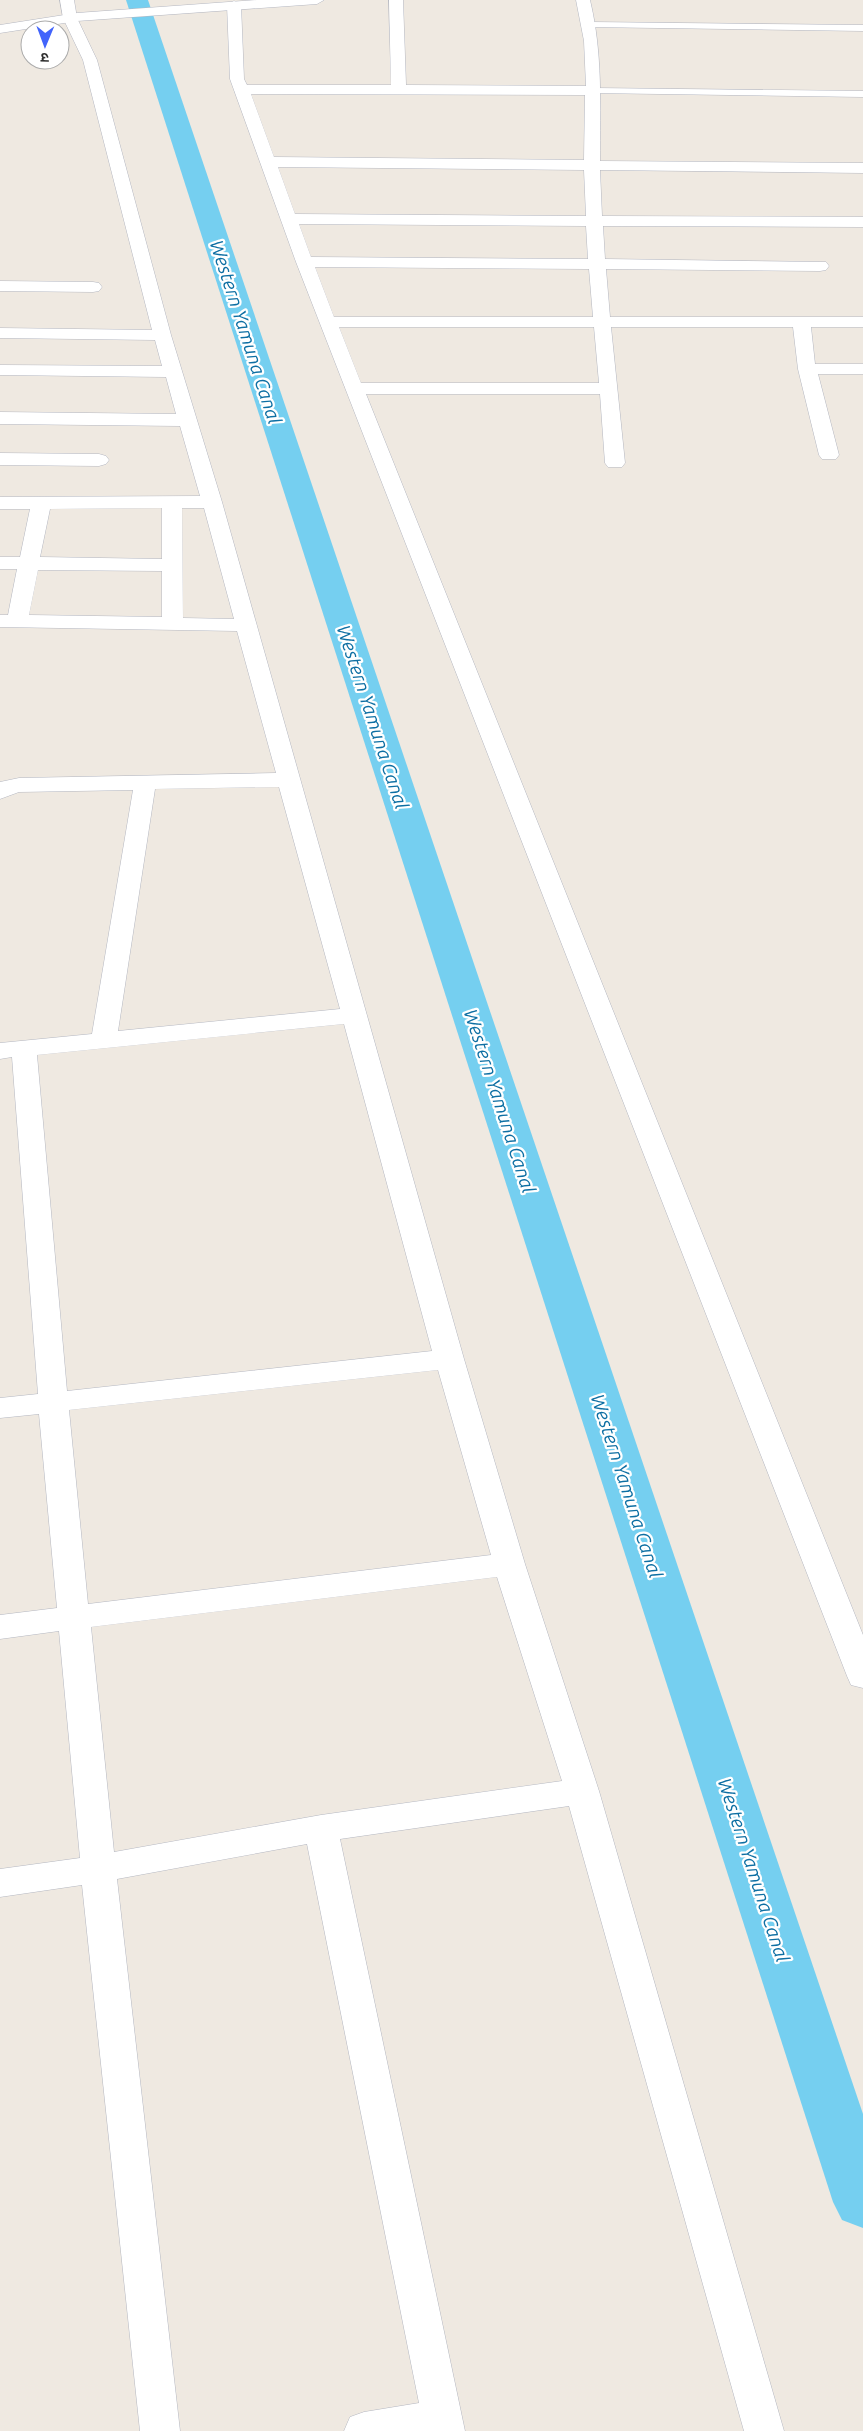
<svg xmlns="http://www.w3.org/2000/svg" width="863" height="2431" font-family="Ubuntu,'Noto Sans Devanagari',sans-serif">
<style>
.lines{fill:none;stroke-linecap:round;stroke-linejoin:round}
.canal{fill:#75cff0;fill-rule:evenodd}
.lane-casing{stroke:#b4b7c1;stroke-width:1}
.street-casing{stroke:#b4b7c1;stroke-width:1}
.secondary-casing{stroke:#b4b7c1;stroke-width:1}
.lane{fill:#fff;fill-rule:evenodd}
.street{fill:#fff;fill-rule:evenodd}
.secondary{fill:#fff;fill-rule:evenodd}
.labels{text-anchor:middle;stroke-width:4.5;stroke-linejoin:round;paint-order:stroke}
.water-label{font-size:19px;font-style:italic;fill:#0d6fa3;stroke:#fff}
</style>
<rect width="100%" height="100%" fill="#efe9e1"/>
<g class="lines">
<polygon class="canal" points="126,0 148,0 863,2114 863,2228 842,2220 833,2202"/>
<g class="lane-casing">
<g id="lane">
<polygon points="591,22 863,25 863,31 588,27 586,25"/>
<polygon points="594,88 863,91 863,97 591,93 589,91"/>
</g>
</g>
<g class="street-casing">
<g id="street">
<path d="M60 0H74L77 18 97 60 171 335 222 502 464 1359 525 1564 599 1791 784 2431H744L569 1806 340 1839 465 2431H344L350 2417 364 2412 419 2403 307 1844 117 1879 180 2431H140L82 1885 0 1897V1869L80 1858 59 1631 0 1639V1615L57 1608 39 1414 0 1418V1398L38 1394 12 1057 0 1059V1043L92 1034 133 790 19 792 0 799V782L19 778 276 773 237 631 0 627V615H8L17 569H0V557H20L30 509H0V497L200 496 180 426 0 424V412L176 414 166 377 0 375V365L162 366 155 340 0 338V328L152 330 83 60 63 18ZM162 508V559L40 557 50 509ZM182 508H204L234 619 183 618ZM38 570 162 571V617L29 615ZM279 787 340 1009 118 1031 155 789ZM344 1024 432 1351 67 1391 37 1055ZM438 1370 491 1555 88 1604 69 1410ZM497 1577 562 1781 321 1815 114 1852 91 1627Z"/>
<path d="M389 0H403L406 85 586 86 584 41 576 0H590C603 54 600 106 600 161L863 163V173L600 170 602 216 863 217V227L603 226 605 259 826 262 829 266 826 270 820 271 606 269 610 317H863V327H811L815 364H863V374H818L839 455 836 459H822L819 455 798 369 793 327H611L625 463 622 467H608L605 463 600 394H366L863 1635V1688L851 1685 847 1676 296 262 230 79 227 5 234 1 241 5 244 79 247 85H391ZM251 94 585 95 584 160 274 157ZM278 167 584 170 586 216 295 214ZM299 224 586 226 588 259 311 257ZM315 267 589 269 593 317H334ZM339 327H594L599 383H361Z"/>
<polygon points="0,281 93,282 99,283 102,287 99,291 93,292 0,291"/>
<polygon points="0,453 99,454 106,456 109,460 106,464 99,466 0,465"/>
</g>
</g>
<g class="secondary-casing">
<polygon id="secondary" points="257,0 324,0 317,4 77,21 0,33 0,25 77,13"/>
</g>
<use href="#lane" class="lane"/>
<use href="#street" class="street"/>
<use href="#secondary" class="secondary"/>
</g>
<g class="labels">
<g class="water-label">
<text transform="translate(246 332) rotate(72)" y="7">Western Yamuna Canal</text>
<text transform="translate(373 717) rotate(72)" y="7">Western Yamuna Canal</text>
<text transform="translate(500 1101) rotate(72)" y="7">Western Yamuna Canal</text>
<text transform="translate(627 1486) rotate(72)" y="7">Western Yamuna Canal</text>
<text transform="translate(754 1870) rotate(72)" y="7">Western Yamuna Canal</text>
</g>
</g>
<g transform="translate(45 45) rotate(181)"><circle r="24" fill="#ffffff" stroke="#ababab"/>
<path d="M0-4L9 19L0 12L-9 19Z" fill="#4264fb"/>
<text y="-8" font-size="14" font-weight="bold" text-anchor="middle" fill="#2e2e2e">उ</text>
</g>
</svg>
